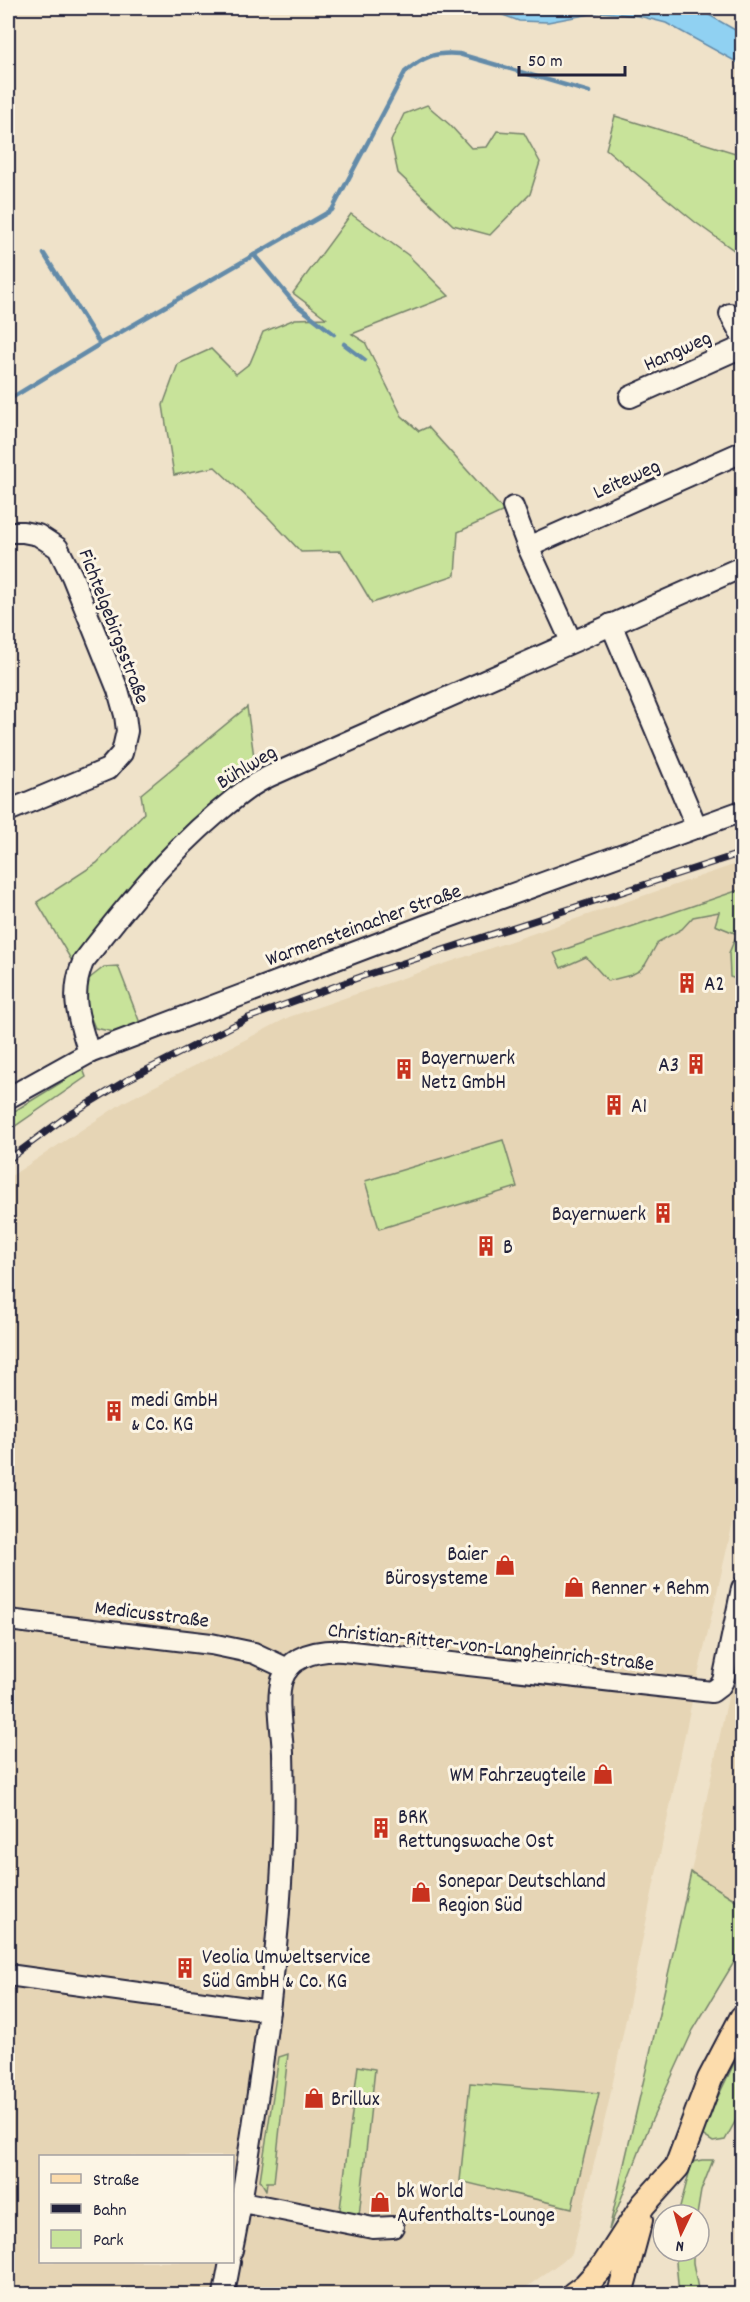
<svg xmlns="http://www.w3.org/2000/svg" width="750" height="2302" font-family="Dekko,sans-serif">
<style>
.built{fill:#e6d5b5;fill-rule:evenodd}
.green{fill:#c8e39a;stroke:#75826a;stroke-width:1.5}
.water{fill:#90d1f2;stroke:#648ba9;stroke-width:1.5}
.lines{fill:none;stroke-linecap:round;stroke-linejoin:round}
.stream{stroke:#648ba9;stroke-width:4.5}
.minor-casing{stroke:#22223b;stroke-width:24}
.major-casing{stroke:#22223b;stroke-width:28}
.minor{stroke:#fcf5e5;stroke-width:20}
.major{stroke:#fcdcac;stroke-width:24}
.rail-casing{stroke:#22223b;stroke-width:7}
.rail{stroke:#fcf5e5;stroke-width:4.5;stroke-dasharray:14;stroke-linecap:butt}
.labels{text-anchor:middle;stroke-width:6;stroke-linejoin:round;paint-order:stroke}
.street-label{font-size:21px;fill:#22223b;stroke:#fcf5e5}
.poi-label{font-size:21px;fill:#22223b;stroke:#fcf5e5;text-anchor:start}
</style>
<rect width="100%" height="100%" fill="#efe2c9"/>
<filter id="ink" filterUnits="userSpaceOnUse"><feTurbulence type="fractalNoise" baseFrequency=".0167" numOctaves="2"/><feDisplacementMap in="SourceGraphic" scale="12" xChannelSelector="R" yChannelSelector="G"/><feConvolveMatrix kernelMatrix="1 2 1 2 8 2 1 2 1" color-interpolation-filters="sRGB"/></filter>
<g filter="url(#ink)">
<g class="built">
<path d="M742 862V1483L690 1710 608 2106 572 2254 517 2294H8V1178L124 1102 289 1017ZM40 2156H232V2262H40Z"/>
<polygon points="742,1631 742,1904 691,1872"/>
</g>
<g class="green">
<polygon points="427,105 450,125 471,148 487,147 497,131 524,133 540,162 530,194 490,235 453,225 398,173 391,141 404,114"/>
<polygon points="615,116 742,155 742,256 695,222 606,149"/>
<polygon points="351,214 408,255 449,296 352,334 365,342 402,416 419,431 428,427 504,511 458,532 455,575 372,603 341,551 301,552 268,517 215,467 174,475 163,405 178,364 211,349 236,374 250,363 263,332 295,319 326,318 293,293"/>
<polygon points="247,707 256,771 229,789 150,862 73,963 37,902 97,863 144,813 141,794"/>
<polygon points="742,889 742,981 730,977 729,953 737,934 715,925 719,912 693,917 682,929 658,942 645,965 639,971 631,975 608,981 586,957 561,968 554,953"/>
<polygon points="118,966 140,1023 114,1032 95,1028 86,1006 86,981 104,967"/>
<polygon points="83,1069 86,1077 8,1131 8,1115"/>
<polygon points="503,1140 517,1187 379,1229 365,1181"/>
<path d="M691 1872 742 1904V1949L693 2030 650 2124 609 2230C636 2111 665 1992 691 1872Z"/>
<polygon points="742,2047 742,2109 725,2140 713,2142 702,2135 713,2107"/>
<polygon points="288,2054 274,2182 267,2182 266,2190 260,2180 279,2057"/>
<polygon points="358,2066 375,2069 359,2216 345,2215 340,2209"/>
<polygon points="470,2083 599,2093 572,2208 460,2181"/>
<polygon points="702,2160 713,2160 701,2191 697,2215 678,2215 692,2162"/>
<polygon points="675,2251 693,2251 693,2263 699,2294 679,2294"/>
</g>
<polygon class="water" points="484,8 697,8 742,34 742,65 666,23 639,16 601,12 548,22 519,21"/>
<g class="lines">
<g class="stream">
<polyline points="44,254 100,344"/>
<polyline points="254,255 294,303 334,334"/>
<polyline points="344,344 365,360"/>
<path d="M8 400 100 344 332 210 405 72C423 57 434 52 459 54L589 92"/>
</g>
<g class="minor-casing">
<g id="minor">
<polyline points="730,314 742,336"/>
<polyline points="630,397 742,347"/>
<polyline points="513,507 528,547 571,641"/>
<polyline points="8,532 23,532 38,535 58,548 72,576 118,690 125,715 127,731 122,753 108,769 8,811"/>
<polyline points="528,547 742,452"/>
<polyline points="611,624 697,828"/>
<path d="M89 1053C79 1020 69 996 83 962 124 909 165 857 217 813 234 799 250 785 270 776L742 567"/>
<polyline points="8,1098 89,1053 424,926 742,811"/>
<polyline points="8,1620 211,1644 254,1653 288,1669"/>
<polyline points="8,1975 269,2011"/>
<polyline points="242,2202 373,2228 393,2227"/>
<path d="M232 2250C243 2198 250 2145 258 2093 269 2017 278 1942 282 1866 284 1829 284 1790 283 1753 282 1732 276 1699 282 1680 291 1654 319 1650 343 1651L712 1692 720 1686 723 1681 742 1588"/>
<polyline points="224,2294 230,2262"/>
</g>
</g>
<g class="major-casing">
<g id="major">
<polyline points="574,2294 585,2286 605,2264 643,2205 677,2167 710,2079 742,2018"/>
<polyline points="620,2294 640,2220"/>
</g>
</g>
<use href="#minor" class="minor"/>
<use href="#major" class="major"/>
<g class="rail-casing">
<polyline id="rail" points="8,1160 63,1119 127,1080 248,1018 363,976 742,853"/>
</g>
<use href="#rail" class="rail"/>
</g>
</g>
<defs>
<g id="building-bare" transform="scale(1.62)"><path d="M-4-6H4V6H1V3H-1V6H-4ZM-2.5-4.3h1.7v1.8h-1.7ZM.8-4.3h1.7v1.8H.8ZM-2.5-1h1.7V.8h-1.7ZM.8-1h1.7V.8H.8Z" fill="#c8321e" stroke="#fcf5e5" stroke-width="2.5" paint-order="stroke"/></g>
<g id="shop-bare" transform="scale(1.62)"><path d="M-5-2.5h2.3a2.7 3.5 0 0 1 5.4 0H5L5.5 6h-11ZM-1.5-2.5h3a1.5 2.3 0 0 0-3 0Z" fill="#c8321e" stroke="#fcf5e5" stroke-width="2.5" paint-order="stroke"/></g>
</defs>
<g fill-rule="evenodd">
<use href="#building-bare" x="687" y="983"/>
<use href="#building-bare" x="696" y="1064"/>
<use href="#building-bare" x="404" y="1069"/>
<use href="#building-bare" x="614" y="1105"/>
<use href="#building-bare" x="663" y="1213"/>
<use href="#building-bare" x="486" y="1246"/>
<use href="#building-bare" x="114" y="1411"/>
<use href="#shop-bare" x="505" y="1565"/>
<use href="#shop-bare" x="574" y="1587"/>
<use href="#shop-bare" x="603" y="1774"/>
<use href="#building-bare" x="381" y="1828"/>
<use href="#shop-bare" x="421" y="1892"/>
<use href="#building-bare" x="185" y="1968"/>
<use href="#shop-bare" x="314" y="2098"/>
<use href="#shop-bare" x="380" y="2202"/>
</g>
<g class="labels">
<g class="street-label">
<text transform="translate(677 350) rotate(-24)" y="7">Hangweg</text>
<text transform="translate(626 478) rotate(-24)" y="7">Leiteweg</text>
<text transform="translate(115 626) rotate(69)" y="7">Fichtelgebirgsstraße</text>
<text transform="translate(246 766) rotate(-31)" y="7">Bühlweg</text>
<text transform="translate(363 924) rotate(-20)" y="7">Warmensteinacher Straße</text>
<text transform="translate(152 1613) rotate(7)" y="7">Medicusstraße</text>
<text transform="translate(491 1646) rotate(6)" y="7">Christian-Ritter-von-Langheinrich-Straße</text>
</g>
<g class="poi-label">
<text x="704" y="990">A2</text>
<text x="421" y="1064">Bayernwerk<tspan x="421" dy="24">Netz GmbH</tspan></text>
<text x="679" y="1071" text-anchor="end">A3</text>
<text x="631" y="1112">A1</text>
<text x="646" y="1220" text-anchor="end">Bayernwerk</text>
<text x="503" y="1253">B</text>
<text x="131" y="1406">medi GmbH<tspan x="131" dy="24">&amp; Co. KG</tspan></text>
<text x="488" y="1560" text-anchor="end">Baier<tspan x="488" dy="24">Bürosysteme</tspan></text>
<text x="591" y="1594">Renner + Rehm</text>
<text x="586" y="1781" text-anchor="end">WM Fahrzeugteile</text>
<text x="398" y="1823">BRK<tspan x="398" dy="24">Rettungswache Ost</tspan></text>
<text x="438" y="1887">Sonepar Deutschland<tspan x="438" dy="24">Region Süd</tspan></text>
<text x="202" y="1963">Veolia Umweltservice<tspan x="202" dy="24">Süd GmbH &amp; Co. KG</tspan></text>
<text x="331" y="2105">Brillux</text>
<text x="397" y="2197">bk World<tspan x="397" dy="24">Aufenthalts-Lounge</tspan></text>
</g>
</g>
<rect width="750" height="2302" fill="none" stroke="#fcf5e5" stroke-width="30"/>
<rect x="15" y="15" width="720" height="2272" fill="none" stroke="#22223b" stroke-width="2" filter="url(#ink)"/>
<rect x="39" y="2155" width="195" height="108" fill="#fcf5e5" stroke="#a5a1a1" stroke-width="1.5"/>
<rect x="51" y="2174" width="30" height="9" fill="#fcdcac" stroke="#a5a1a1" stroke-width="1.5"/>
<text x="93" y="2185" font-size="18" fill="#22223b">Straße</text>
<rect x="51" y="2204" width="30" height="9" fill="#22223b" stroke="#a5a1a1" stroke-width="1.5"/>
<text x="93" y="2215" font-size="18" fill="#22223b">Bahn</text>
<rect x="51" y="2230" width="30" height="18" fill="#c8e39a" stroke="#a5a1a1" stroke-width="1.5"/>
<text x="93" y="2245" font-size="18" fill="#22223b">Park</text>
<g transform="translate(681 2233) rotate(185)"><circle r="28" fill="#fcf5e5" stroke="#a5a1a1" stroke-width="1.5"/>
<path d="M0-4.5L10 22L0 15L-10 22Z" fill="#c8321e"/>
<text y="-9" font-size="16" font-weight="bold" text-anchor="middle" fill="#22223b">N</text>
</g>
<path d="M519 66v9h106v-9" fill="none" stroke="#22223b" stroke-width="3"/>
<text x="528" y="66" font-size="18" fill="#22223b" stroke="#fcf5e5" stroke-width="4.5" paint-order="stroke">50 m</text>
</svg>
